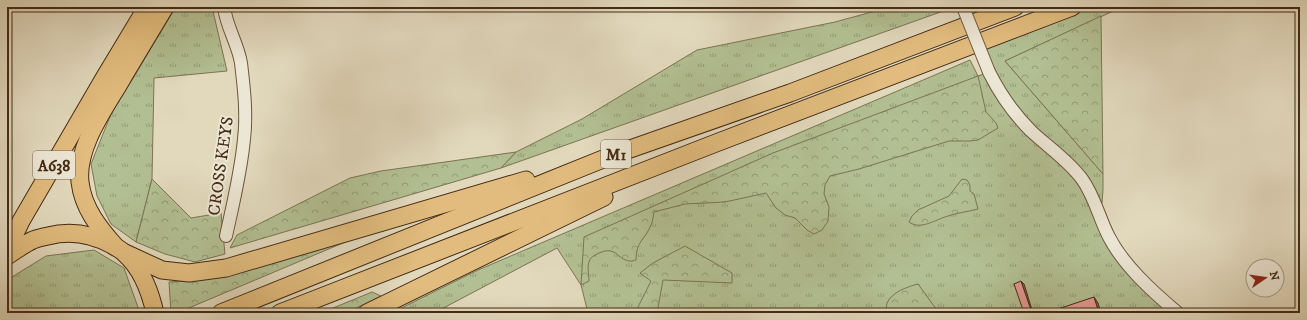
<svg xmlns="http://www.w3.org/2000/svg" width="1307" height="320" font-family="'IM FELL DW Pica',serif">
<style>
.grass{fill:url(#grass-tufts);stroke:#7b7453}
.forest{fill:url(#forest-crowns);stroke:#7b7453}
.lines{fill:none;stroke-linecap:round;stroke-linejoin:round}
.minor-casing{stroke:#6c563e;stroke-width:14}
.highway-casing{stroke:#442a14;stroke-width:19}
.minor{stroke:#ece6d4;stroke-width:12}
.highway{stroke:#e1bc7e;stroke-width:17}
.minor-bridge-casing{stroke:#6c563e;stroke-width:14;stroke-linecap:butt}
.minor-bridge{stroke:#ece6d4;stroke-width:12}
.shaded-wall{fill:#9f6c67;stroke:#442a14}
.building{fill:#e39a93;stroke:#442a14}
.labels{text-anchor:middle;stroke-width:4;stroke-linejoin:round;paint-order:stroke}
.shield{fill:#ece6d4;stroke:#76624e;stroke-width:1}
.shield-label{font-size:16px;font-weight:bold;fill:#442a14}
.street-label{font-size:17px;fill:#442a14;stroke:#ece6d4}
</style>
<defs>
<pattern id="grass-tufts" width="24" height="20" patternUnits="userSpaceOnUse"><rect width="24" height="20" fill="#b2bf92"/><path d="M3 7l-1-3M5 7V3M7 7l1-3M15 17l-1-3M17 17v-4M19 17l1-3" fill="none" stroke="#929b76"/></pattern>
<pattern id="forest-crowns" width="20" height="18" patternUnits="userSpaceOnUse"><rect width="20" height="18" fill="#b2bf92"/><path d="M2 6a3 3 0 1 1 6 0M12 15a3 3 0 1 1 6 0" fill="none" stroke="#929b76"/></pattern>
</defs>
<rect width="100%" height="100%" fill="#e2d9bd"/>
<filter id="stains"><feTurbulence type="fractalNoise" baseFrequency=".005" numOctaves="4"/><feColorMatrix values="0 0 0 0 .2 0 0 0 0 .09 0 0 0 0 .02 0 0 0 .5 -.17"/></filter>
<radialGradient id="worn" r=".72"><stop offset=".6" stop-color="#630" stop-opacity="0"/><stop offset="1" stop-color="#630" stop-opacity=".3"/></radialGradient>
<g class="grass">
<polygon points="173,7 212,7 227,71 154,78 152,179 136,242 111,224 97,196 91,164 111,114"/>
<polygon points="890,7 948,7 949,9 501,168 516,152 582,119 697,50 835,22"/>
<polygon points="1092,7 1122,7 1005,61 1103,174 1103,189 1102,203 1093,187 1028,120 1002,88 985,49"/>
<polygon points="970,60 978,76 989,72 999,93 1071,166 1109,236 1178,313 588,313 581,285 557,248 434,313 391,313 478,270"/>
<polygon points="94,250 124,268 140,313 7,313 7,286 12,277 46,256"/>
</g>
<g class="forest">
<polygon points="1101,16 1103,174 1005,61"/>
<path d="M978 76 986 112 996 123 998 128 978 140 970 141H949L859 169 830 176 825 185 824 194 829 207 828 221 822 230 814 234 807 230 795 218 785 215 776 208 766 193 725 202 685 204 654 212C653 216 653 221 651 225 645 240 636 241 636 260 634 260 632 262 630 261 616 260 617 243 595 255 592 257 590 258 589 262 587 267 589 275 589 281L581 285 584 237 773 153Z"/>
<polygon points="516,152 501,168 230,248 237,235 350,178 381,171"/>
<polygon points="152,179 191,218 221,213 225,254 195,262 165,254 136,242"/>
<path d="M962 179 967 180 970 185V191L974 194 978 209C967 212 955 213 945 217 933 221 920 230 909 222L912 216 918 210 949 196Z"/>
<polygon points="369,232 177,313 171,313 169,282 209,279"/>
<polygon points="685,246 732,273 732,283 663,280 657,313 639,313 638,307 651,281 640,273 653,263"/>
<path d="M918 284 939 313H886C887 310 886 306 887 303 892 292 907 287 918 284Z"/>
<polygon points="372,292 381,296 346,313 321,313"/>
</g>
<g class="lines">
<g class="minor-casing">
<g id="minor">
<path d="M224 7C226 26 238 44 241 63 244 88 247 114 244 139 241 172 233 204 226 236"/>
<path d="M989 72C1000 94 1014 114 1031 131 1048 147 1068 160 1082 179 1095 197 1099 218 1109 237 1124 266 1153 292 1178 313"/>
</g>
</g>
<g class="highway-casing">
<g id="highway">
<path d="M116 247C99 228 83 208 80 182 76 146 106 107 123 77 137 54 151 30 165 7"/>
<polyline points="7,251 21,221 103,80 147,7"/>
<polyline points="125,253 162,270 189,273 226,268 526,180"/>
<path d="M7 256C15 251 24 244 33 240 38 238 43 237 48 236 71 230 92 234 112 245 117 248 122 250 125 254 142 269 150 291 155 313"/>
<polyline points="221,313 613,155 790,93 1015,7"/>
<polyline points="280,313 716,143 1072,7"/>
<polyline points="367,313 604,197"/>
</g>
</g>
<use href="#minor" class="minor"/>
<use href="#highway" class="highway"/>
<g class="minor-bridge-casing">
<polyline id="minor-bridge" points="963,7 989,72"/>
</g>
<use href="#minor-bridge" class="minor-bridge"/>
</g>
<g class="shaded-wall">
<polygon points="1021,281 1024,284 1033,313 1032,313"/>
<polygon points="1094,297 1098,303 1101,313 1098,310"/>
</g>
<g class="building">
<polygon points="1021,281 1032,313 1024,313 1014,284"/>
<polygon points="1094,297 1098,310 1103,309 1104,313 1059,313 1058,309"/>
</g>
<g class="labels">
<g class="shield">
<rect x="601" y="140" width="30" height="28" rx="3"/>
<rect x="33" y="151" width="42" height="28" rx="3"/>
</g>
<g class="shield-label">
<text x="616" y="160">M1</text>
<text x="54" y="171">A638</text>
</g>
<g class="street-label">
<text transform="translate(220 166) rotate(-82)" y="6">CROSS KEYS</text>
</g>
</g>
<rect width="1307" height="320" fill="none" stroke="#e2d9bd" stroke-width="24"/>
<rect x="8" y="8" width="1291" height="304" fill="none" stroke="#442a14" stroke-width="2"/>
<rect x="12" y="12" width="1283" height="296" fill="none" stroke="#442a14"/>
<g transform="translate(1265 278) rotate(77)"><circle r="19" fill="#ece6d4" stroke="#a99b87"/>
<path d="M0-3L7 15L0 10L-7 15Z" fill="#8f2418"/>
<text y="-6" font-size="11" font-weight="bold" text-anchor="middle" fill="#442a14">N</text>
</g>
<rect width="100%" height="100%" filter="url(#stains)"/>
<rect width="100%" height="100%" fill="url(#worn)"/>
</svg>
